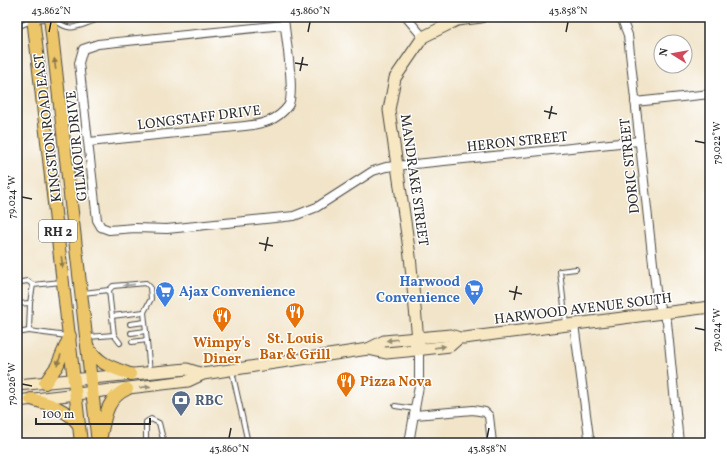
<svg xmlns="http://www.w3.org/2000/svg" width="727" height="460" font-family="Vollkorn,serif">
<style>
.lines{fill:none;stroke-linecap:round;stroke-linejoin:round}
.lane-casing{stroke:#494743;stroke-width:6}
.street-casing{stroke:#494743;stroke-width:10}
.secondary-casing{stroke:#494743;stroke-width:13}
.primary-casing{stroke:#494743;stroke-width:14}
.lane{stroke:#fff;stroke-width:4}
.street{stroke:#fff;stroke-width:8}
.secondary{stroke:#f7e8c3;stroke-width:11}
.primary{stroke:#ecc669;stroke-width:12}
.oneway{fill:#8c784a}
.oneway2{fill:#a0a0a0}
.oneway3{fill:#918a77}
.ticks{fill:none;stroke:#2b2b2b;stroke-width:1.5}
.labels{text-anchor:middle;stroke-width:3;stroke-linejoin:round;paint-order:stroke}
.shield{fill:#fff;stroke:#6b6b6b;stroke-width:1}
.shield-label{font-size:13px;font-weight:bold;fill:#2b2b2b}
.street-label{font-size:14px;fill:#2b2b2b;stroke:#fff}
.shop-label{font-size:14px;font-weight:bold;fill:#366cbe;stroke:#fff;text-anchor:end}
.food-label{font-size:14px;font-weight:bold;fill:#c56008;stroke:#fff}
.service-label{font-size:14px;font-weight:bold;fill:#4e5e75;stroke:#fff;text-anchor:start}
.neatline{fill:none;stroke:#2b2b2b;stroke-width:1.5}
.ticks-label{font-size:10px;text-anchor:middle;fill:#2b2b2b}
</style>
<rect width="100%" height="100%" fill="#fff"/>
<filter id="ink" filterUnits="userSpaceOnUse"><feTurbulence type="fractalNoise" baseFrequency=".025" numOctaves="2"/><feDisplacementMap in="SourceGraphic" scale="8" xChannelSelector="R" yChannelSelector="G"/><feConvolveMatrix kernelMatrix="1 2 1 2 8 2 1 2 1" color-interpolation-filters="sRGB"/></filter>
<filter id="wash" filterUnits="userSpaceOnUse"><feTurbulence type="fractalNoise" baseFrequency=".012" numOctaves="4" result="noise"/><feDisplacementMap in="SourceGraphic" scale="16" xChannelSelector="R" yChannelSelector="G"/><feGaussianBlur stdDeviation="0.9" result="paint"/><feColorMatrix in="noise" values="0 0 0 0 0 0 0 0 0 0 0 0 0 0 0 0 0 1.4 0 .05"/><feComposite in="paint" operator="in"/></filter>
<g filter="url(#wash)">
<rect width="100%" height="100%" fill="#f1e4c9"/>
</g>
<g filter="url(#ink)">
<g class="lines">
<g class="lane-casing">
<g id="lane">
<polyline points="17,17 31,20"/>
<polyline points="68,17 93,21"/>
<path d="M53 19C70 32 74 28 93 21"/>
<polyline points="17,27 34,20 60,17"/>
<polyline points="21,282 28,281 33,285"/>
<polyline points="109,290 113,286 146,283 150,287 151,299 144,312"/>
<polyline points="83,293 109,290 114,335 88,337"/>
<polyline points="30,303 29,331 67,336"/>
<polyline points="17,304 30,303 33,285 61,282"/>
<polyline points="112,316 144,312 150,372"/>
<polyline points="130,324 145,322"/>
<polyline points="566,324 560,271 576,269"/>
<polyline points="17,333 29,331"/>
<polyline points="131,333 146,331"/>
<polyline points="114,335 120,343"/>
<polyline points="132,342 147,340"/>
<polyline points="232,371 248,443"/>
<polyline points="395,406 416,409"/>
<polyline points="146,443 146,422 151,419 159,423 163,439"/>
</g>
</g>
<g class="street-casing">
<g id="street">
<polyline points="406,17 423,37"/>
<polyline points="621,17 628,35 657,300 667,322 679,443"/>
<polyline points="284,25 98,44 83,49 79,63 97,220 101,227 109,230 135,228 167,229 294,216 317,207 373,171 386,167 639,141"/>
<polyline points="635,102 710,94"/>
<path d="M89 142 245 126C262 124 277 121 288 106 296 94 285 34 284 17"/>
<polyline points="574,324 589,437 592,443"/>
<polyline points="415,415 473,410 485,412 489,416 492,443"/>
<polyline points="409,443 419,386 419,350"/>
</g>
</g>
<g class="secondary-casing">
<g id="secondary">
<polyline points="368,349 386,353 407,351 450,346 459,338"/>
<polyline points="419,350 410,256 389,110 395,78 423,37 457,20 481,17"/>
<polyline points="17,385 187,369 203,374"/>
<polyline points="17,401 188,381 203,374 368,349 384,341 451,335 459,338 464,338 710,307"/>
</g>
</g>
<g class="primary-casing">
<g id="primary">
<polyline points="33,17 81,443"/>
<polyline points="50,17 98,443"/>
<path d="M87 346C99 364 110 367 130 374"/>
<polyline points="45,383 57,366 70,336"/>
<path d="M31 399C49 404 67 409 79 425"/>
<path d="M100 440C105 419 105 399 127 389"/>
</g>
</g>
<use href="#lane" class="lane"/>
<use href="#street" class="street"/>
<use href="#secondary" class="secondary"/>
<use href="#primary" class="primary"/>
</g>
<defs><path id="oneway-solid" d="M-6-.8H1V-3.2L6.5 0L1 3.2V.8H-6Z"/></defs>
<g class="oneway">
<use href="#oneway-solid" transform="translate(55 64) rotate(-97)"/>
<use href="#oneway-solid" transform="translate(62 262) rotate(83)"/>
<use href="#oneway-solid" transform="translate(59 360) rotate(110)"/>
</g>
<use class="oneway2" href="#oneway-solid" transform="translate(129 285) rotate(174)"/>
<g class="oneway3">
<use href="#oneway-solid" transform="translate(392 340) rotate(173)"/>
<use href="#oneway-solid" transform="translate(440 347) rotate(-8)"/>
<use href="#oneway-solid" transform="translate(145 387) rotate(-7)"/>
</g>
</g>
<path class="ticks" d="M49 32 51 22M308 32 310 22M566 32 568 22M295 63 308 65M300 71 303 57M544 111 557 114M549 119 552 106M695 141 705 143M22 197 32 199M259 243 273 246M265 251 268 237M509 291 522 294M514 300 517 286M695 328 705 330M22 384 32 386M229 438 231 428M487 438 489 428"/>
<defs>
<g id="supermarket-pin" transform="scale(1)"><path d="M0 17L-7.5 6A9.5 9.5 0 1 1 7.5 6Z" fill="#3f7fe0" stroke="#fff"/><path d="M-6-5.5h2.5l.6 2H6L4.5 2H-2.5L-4.4-4H-6ZM-1.5 3.2a1.3 1.3 0 1 0 .1 0ZM3 3.2a1.3 1.3 0 1 0 .1 0Z" fill="#fff"/></g>
<g id="restaurant-pin" transform="scale(1)"><path d="M0 17L-7.5 6A9.5 9.5 0 1 1 7.5 6Z" fill="#e8710a" stroke="#fff"/><path d="M-5-6h1v4h1v-4h1v4h1v-4h1v5L-1.5 .5V6h-2V.5L-5-1ZM5-6V6H3V1.5H1.5Q1.5-4 5-6Z" fill="#fff"/></g>
<g id="bank-pin" transform="scale(1)"><path d="M0 17L-7.5 6A9.5 9.5 0 1 1 7.5 6Z" fill="#5c6f8a" stroke="#fff"/><path d="M-6-4H6V4H-6ZM0-2.3a2.3 2.3 0 1 0 0 4.6a2.3 2.3 0 1 0 0-4.6Z" fill="#fff"/></g>
</defs>
<g fill-rule="evenodd">
<use href="#supermarket-pin" x="474" y="289"/>
<use href="#supermarket-pin" x="165" y="291"/>
<use href="#restaurant-pin" x="295" y="312"/>
<use href="#restaurant-pin" x="222" y="316"/>
<use href="#restaurant-pin" x="346" y="381"/>
<use href="#bank-pin" x="181" y="400"/>
</g>
<g class="labels">
<rect class="shield" x="39" y="220" width="38" height="22" rx="3"/>
<g class="shield-label">
<text x="58" y="236">RH 2</text>
</g>
<g class="street-label">
<text transform="translate(199 117) rotate(-7)" y="5">LONGSTAFF DRIVE</text>
<text transform="translate(47 128) rotate(-97)" y="5">KINGSTON ROAD EAST</text>
<text transform="translate(517 141) rotate(-6)" y="5">HERON STREET</text>
<text transform="translate(76 146) rotate(-96)" y="5">GILMOUR DRIVE</text>
<text transform="translate(629 166) rotate(-96)" y="5">DORIC STREET</text>
<text transform="translate(415 180) rotate(82)" y="5">MANDRAKE STREET</text>
<text transform="translate(583 308) rotate(-7)" y="5">HARWOOD AVENUE SOUTH</text>
</g>
<g class="shop-label">
<text x="460" y="286">Harwood<tspan x="460" dy="16">Convenience</tspan></text>
<text x="179" y="296" text-anchor="start">Ajax Convenience</text>
</g>
<g class="food-label">
<text x="295" y="343">St. Louis<tspan x="295" dy="16">Bar &amp; Grill</tspan></text>
<text x="222" y="347">Wimpy's<tspan x="222" dy="16">Diner</tspan></text>
<text x="360" y="386" text-anchor="start">Pizza Nova</text>
</g>
<g class="service-label">
<text x="195" y="405">RBC</text>
</g>
</g>
<rect width="727" height="460" fill="none" stroke="#fff" stroke-width="44"/>
<g transform="translate(673 54) rotate(281)"><circle r="19" fill="#ffffff" stroke="#aaaaaa"/>
<path d="M0-3L7 15L0 10L-7 15Z" fill="#d1495b"/>
<text y="-6" font-size="11" font-weight="bold" text-anchor="middle" fill="#2b2b2b">N</text>
</g>
<path d="M36 418v6h114v-6" fill="none" stroke="#2b2b2b" stroke-width="2"/>
<text x="42" y="418" font-size="12" fill="#2b2b2b" stroke="#ffffff" stroke-width="3" paint-order="stroke">100 m</text>
<rect x="22" y="22" width="683" height="416" class="neatline"/>
<g class="ticks-label">
<text x="51" y="14">43.862°N</text>
<text x="310" y="14">43.860°N</text>
<text x="568" y="14">43.858°N</text>
<text transform="translate(716 143) rotate(-90)" y="4">79.022°W</text>
<text transform="translate(11 197) rotate(-90)" y="4">79.024°W</text>
<text transform="translate(716 330) rotate(-90)" y="4">79.024°W</text>
<text transform="translate(11 384) rotate(-90)" y="4">79.026°W</text>
<text x="229" y="452">43.860°N</text>
<text x="487" y="452">43.858°N</text>
</g>
</svg>
